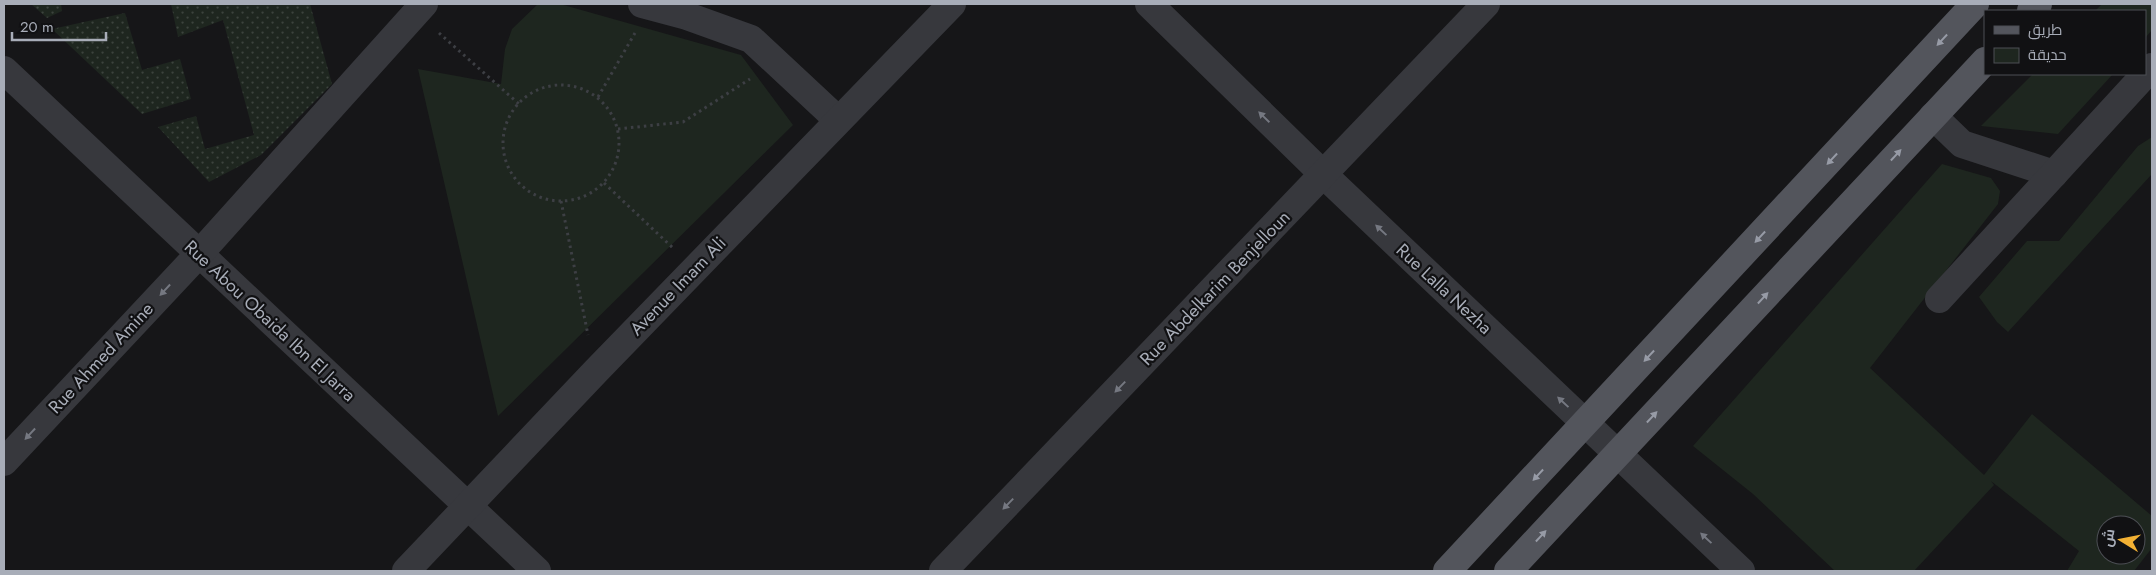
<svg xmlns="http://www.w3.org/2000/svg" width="2156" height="575" font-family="Jost,Cairo,sans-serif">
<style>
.green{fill:#1e261f;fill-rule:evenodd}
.garden{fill:url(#garden-dots)}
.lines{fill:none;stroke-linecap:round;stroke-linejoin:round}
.path{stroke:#3d3f44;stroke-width:3;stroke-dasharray:2.5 4;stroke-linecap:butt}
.minor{stroke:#37383d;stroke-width:28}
.major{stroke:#53555c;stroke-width:28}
.oneway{fill:#979ba6}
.oneway2{fill:#757881}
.labels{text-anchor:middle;stroke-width:4.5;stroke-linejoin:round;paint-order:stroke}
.street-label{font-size:18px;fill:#a8adb8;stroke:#111113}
</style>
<defs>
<pattern id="garden-dots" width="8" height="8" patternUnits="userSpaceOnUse" patternTransform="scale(1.25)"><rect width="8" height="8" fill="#1e261f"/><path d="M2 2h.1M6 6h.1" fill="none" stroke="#3c433d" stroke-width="1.8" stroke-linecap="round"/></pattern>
</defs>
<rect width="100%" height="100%" fill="#161618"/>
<g class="green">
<polygon points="538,4 560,4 741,55 793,125 498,416 418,69 501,84 505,49 512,29"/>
<polygon points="2102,4 2152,4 2152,30 2145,38 2145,11 2095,11"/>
<polygon points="2033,74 2113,74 2058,134 1981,126"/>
<polygon points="2152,137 2152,174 2008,332 1997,322 1979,297 2027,241 2059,241 2138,146"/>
<path d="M1942 164 1991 178 2000 191 1998 204 1870 368 1984 475 2032 414 2152 516V548L2134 571H2067L2079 551 1991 481 1994 485 1914 571H1835L1753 494 1693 446ZM2106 525H2136V555H2106Z"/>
</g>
<g class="garden">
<polygon points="31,4 61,4 62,11 47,18"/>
<polygon points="171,4 310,4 332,84 261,155 209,182 158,127 196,116 205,149 254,135 223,20 178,37"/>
<polygon points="125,13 142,70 180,59 191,99 142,114 52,29"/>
</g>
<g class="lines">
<g class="path">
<polyline points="439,33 519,104"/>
<circle cx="561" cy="143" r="58"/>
<polyline points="598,97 635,33"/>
<polyline points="618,129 683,122 750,79"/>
<polyline points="604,183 674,249"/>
<polyline points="561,201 588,335"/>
</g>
<g class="minor">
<polyline points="642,4 687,16 751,39 838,120"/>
<polyline points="1149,4 1324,175 1741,571"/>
<polyline points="4,70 537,571"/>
<polyline points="1933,116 1962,144 2054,174"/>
<polyline points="1939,299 2152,67"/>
<polyline points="4,462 199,254 424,4"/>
<polyline points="406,571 596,371 952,4"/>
<polyline points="943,571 1486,4"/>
</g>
<g class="major">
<polyline points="2031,11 2038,4"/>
<polyline points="1447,571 1975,4"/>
<polyline points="1508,571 1985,61"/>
</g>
</g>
<defs><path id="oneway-solid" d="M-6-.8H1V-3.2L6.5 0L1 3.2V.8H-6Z" transform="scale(1.25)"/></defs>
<g class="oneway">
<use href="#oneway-solid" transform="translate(1942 40) rotate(133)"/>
<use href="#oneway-solid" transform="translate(1896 155) rotate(-47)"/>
<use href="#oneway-solid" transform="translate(1832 159) rotate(133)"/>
<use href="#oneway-solid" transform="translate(1760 237) rotate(133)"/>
<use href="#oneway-solid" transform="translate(1763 298) rotate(-47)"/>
<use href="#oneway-solid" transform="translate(1649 356) rotate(133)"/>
<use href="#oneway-solid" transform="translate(1652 417) rotate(-47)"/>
<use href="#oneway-solid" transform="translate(1538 475) rotate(133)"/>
<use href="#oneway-solid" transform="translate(1541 536) rotate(-47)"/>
</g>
<g class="oneway2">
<use href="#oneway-solid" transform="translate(1264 117) rotate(-136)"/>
<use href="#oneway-solid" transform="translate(1381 230) rotate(-137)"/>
<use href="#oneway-solid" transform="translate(165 290) rotate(133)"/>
<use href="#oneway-solid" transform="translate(1120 387) rotate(134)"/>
<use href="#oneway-solid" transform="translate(1563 402) rotate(-137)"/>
<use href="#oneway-solid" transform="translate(30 434) rotate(133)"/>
<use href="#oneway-solid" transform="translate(1008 504) rotate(134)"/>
<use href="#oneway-solid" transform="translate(1706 538) rotate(-137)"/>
</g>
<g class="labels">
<g class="street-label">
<text transform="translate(678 286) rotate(-46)" y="6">Avenue Imam Ali</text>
<text transform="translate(1215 288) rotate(-46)" y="6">Rue Abdelkarim Benjelloun</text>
<text transform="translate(1444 289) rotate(43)" y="6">Rue Lalla Nezha</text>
<text transform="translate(270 321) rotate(43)" y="6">Rue Abou Obaida Ibn El Jarra</text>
<text transform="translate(101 358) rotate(-47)" y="6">Rue Ahmed Amine</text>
</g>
</g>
<rect width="2156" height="575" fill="none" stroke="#a8adb8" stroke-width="10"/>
<rect x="1984" y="10" width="162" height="65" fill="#111113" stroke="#4d4f55"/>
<rect x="1994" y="26" width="25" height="8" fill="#53555c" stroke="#4d4f55"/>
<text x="2028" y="35" font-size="15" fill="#a8adb8">طريق</text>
<rect x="1994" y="48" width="25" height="15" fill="#1e261f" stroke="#4d4f55"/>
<text x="2028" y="60" font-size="15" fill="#a8adb8">حديقة</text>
<g transform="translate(2121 540) rotate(280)"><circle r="24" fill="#111113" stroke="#4d4f55"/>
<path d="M0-4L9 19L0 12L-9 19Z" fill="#f2b134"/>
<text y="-8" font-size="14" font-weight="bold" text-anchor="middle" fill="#a8adb8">ش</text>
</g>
<path d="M12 32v8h94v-8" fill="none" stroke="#a8adb8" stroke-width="2.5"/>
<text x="20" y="32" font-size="15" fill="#a8adb8" stroke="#111113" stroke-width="4" paint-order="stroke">20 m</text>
</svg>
